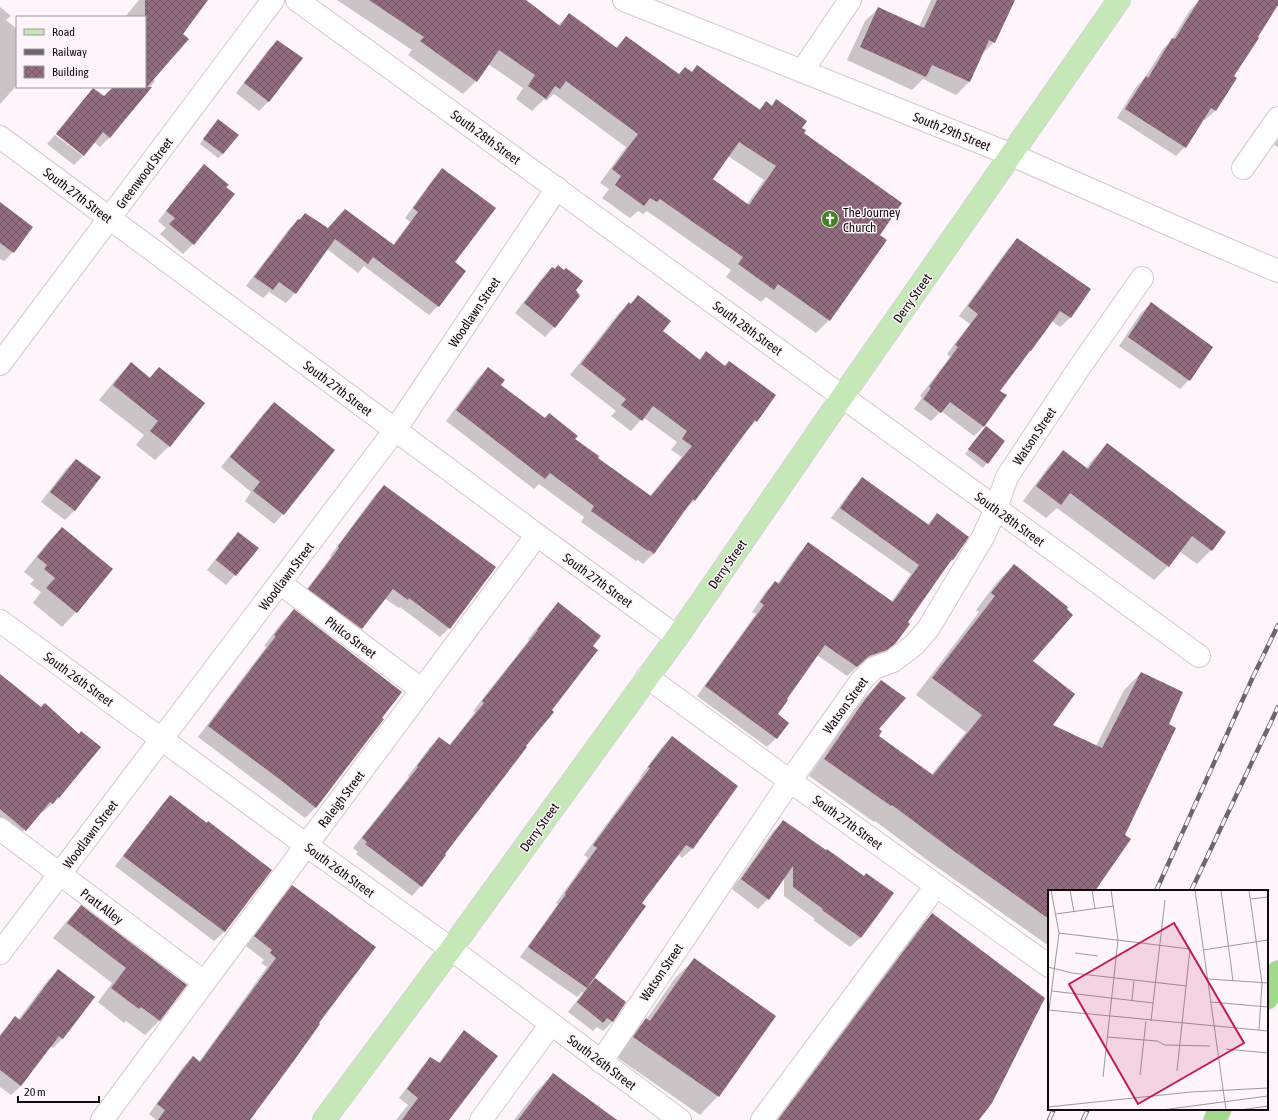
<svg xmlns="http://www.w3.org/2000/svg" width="1278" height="1120" font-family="'Asap Condensed',sans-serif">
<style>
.shadow{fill:#0003;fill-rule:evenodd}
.building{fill:url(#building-cross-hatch);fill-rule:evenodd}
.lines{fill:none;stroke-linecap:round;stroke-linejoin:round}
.minor-casing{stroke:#d8c5ce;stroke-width:24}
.major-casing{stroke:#d4d3d4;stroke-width:24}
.highway-casing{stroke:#d4d3d4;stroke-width:24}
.minor{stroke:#fff;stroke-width:22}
.major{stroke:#c6e8b8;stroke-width:22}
.highway{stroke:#a0d989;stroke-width:22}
.rail-casing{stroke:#6d666a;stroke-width:4.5}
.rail{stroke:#fdf5f9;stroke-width:3;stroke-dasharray:9;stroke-linecap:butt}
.labels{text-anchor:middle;stroke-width:3;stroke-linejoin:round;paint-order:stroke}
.street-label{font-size:13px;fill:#110b0e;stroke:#fdf5f9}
.poi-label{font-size:13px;fill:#110b0e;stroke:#fdf5f9;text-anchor:start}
.inset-road{fill:none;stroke:#9f979b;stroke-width:1}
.view{fill:#c2185b;fill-opacity:0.15;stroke:#c2185b;stroke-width:2}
.inset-edge{fill:none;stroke:#110b0e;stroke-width:2}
</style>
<defs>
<pattern id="building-cross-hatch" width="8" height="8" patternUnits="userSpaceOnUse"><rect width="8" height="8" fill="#916d7f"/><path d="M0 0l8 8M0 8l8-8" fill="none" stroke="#755866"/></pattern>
</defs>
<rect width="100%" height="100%" fill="#fdf5f9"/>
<g class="shadow">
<polygon points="139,0 207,0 181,34 153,79 155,81 109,138 100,147 94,142 84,154 56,133 84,99 93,89 104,98 117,87 145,87 145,17 125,17"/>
<path d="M337 0H523L558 25 569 15 615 48 626 37 678 75 691 73 698 66 758 110 766 103 771 106 776 101 801 128 803 133 878 235 829 320 816 333 766 297 761 302 726 277 731 270 647 211 643 214 638 211 630 218 602 198 609 189 600 183 626 147 554 94 546 101 544 99 532 111 516 99 523 88 488 64 476 81 463 94 408 55 412 50ZM728 156 764 180 747 204 712 179Z"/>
<polygon points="931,0 1014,0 994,42 981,55 969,82 956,95 923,79 912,90 847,60 865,21 879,8 919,27"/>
<polygon points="1200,0 1278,0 1278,3 1233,77 1235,78 1215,111 1205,120 1203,119 1185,147 1176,156 1117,118 1136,87 1144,79 1163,49 1171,41 1190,10"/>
<polygon points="0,7 11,16 6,20 17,29 17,85 0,104"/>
<polygon points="277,41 269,101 259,111 236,93 268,50"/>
<polygon points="214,125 223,154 218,158 200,144"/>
<polygon points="55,135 83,156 74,165 47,144"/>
<polygon points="1278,139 1278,147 1274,145"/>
<polygon points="204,166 225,188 234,195 193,244 183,254 160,234 166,228 158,221 195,175"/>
<polygon points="443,170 454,262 438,306 429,315 364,266 358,273 327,249 295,293 286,303 269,292 263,298 246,286 289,229 305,214 328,229 393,245 410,222 405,218 433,179"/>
<polygon points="0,203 13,252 4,261 0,259"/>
<polygon points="1018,239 1089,290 1070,318 1060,327 1052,321 999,391 984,426 974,436 941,411 931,421 914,409 922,398 920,396 950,357 947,354 970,324 959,316 1008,249"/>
<polygon points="552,268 575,290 579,296 554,327 545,337 515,313 542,278"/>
<polygon points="638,297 662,332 698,360 706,353 724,366 729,362 756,421 746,431 695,500 684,511 654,553 643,564 638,560 636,561 581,522 584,517 539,484 534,489 446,421 477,379 488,368 500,385 545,419 574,439 596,459 650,496 682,457 671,450 677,442 643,417 631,431 611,416 616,411 570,375 618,314 629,303 630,304"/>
<polygon points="1151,304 1189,380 1180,389 1119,346 1141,313"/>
<polygon points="131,364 149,378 159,368 169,446 155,460 136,445 144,435 99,400 117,378"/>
<polygon points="274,403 283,514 274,524 245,501 251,492 221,467 264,413"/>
<polygon points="982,432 987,463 983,468 965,454"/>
<polygon points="1107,445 1224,532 1211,550 1197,564 1179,551 1168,566 1154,580 1057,508 1046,518 1023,501 1049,466 1063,452 1086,468 1093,459"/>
<polygon points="76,460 99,478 74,511 65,520 41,502 66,469"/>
<polygon points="862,479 927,525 937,515 953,560 947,565 906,623 894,643 877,659 859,665 847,676 817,655 776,715 776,738 767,747 697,696 756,614 752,612 766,591 775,582 777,584 799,553 809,544 891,602 911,574 831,518 853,488"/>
<polygon points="384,486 449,628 440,637 400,607 399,608 384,598 361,628 352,637 300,598 331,557 330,556 375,495"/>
<polygon points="62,528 76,612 62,627 33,603 41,592 30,584 34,580 24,572 48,542"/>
<polygon points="239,533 235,575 226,585 207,570 229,542"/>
<polygon points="1014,565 1032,661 1051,725 1096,746 1124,690 1141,673 1168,724 1093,891 1049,891 1049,946 934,865 875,821 874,822 809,776 848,719 865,697 881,681 877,736 931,775 966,732 916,695 979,612 976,610 997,582"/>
<polygon points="558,603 592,646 525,746 443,854 421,886 412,896 356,854 358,852 353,848 409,777 408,776 430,747 439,738 449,746 475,712 473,711 529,640 528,639 549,613"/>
<polygon points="294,610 316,807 305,818 198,737 266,647 264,646 283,621"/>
<polygon points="0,675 41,708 79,735 100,747 59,798 43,812 41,811 16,839 0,825"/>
<polygon points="672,737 736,786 692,849 682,858 678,854 640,903 588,985 589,986 596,979 625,1003 612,1022 603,1031 597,1027 593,1031 568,1012 583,993 582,992 577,997 520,957 558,904 556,903 588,858 584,855 641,777 640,777 662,747"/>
<polygon points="170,796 271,870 224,932 214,941 115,866 161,806"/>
<polygon points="784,821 863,877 892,893 860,938 850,947 813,920 815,919 784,896 784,877 768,899 758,909 732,889 774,830"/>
<polygon points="292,886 317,1023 249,1120 156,1120 149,1114 183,1067 193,1057 199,1062 267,967 261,963 264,960 246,946 283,896"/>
<polygon points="81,906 186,985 159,1021 145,1035 126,1021 124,1023 98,1002 112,983 53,938 67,921"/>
<polygon points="932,915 978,1120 775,1120 913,933"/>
<polygon points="694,960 718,1096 700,1115 615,1056 627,1038 646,1020 675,978"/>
<polygon points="58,971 93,998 62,1039 53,1048 50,1046 21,1086 11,1095 0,1087 0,1035 15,1018 18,1020 48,980"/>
<polygon points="465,1032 449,1120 396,1120 408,1105 399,1098 422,1067 431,1058 438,1064 456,1040"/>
<polygon points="553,1074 615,1120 514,1120 535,1093"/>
</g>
<g class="building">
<polygon points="145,0 208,0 183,34 189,39 147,87 152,87 110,138 103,132 84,156 56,134 93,88 104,96 113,87 145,87"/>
<path d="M369 0H526L560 26 569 13 617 48 626 36 679 74 685 67 692 72 697 65 760 110 766 101 772 106 776 99 807 121 802 128 806 130 804 133 902 203 880 235 887 240 830 321 778 284 774 290 738 264 743 257 660 199 657 202 650 198 644 206 615 185 621 176 612 169 638 134 566 81 560 89 555 86 546 99 528 86 535 75 499 50 477 82 420 41 424 37ZM739 142 776 166 749 205 713 179Z"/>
<polygon points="937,0 1015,0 995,43 989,40 970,82 932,65 926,77 860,47 878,7 924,28"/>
<polygon points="1199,0 1278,0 1278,5 1258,37 1259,38 1234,76 1237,78 1216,111 1211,108 1186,148 1125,109 1146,76 1148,78 1172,38 1175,39"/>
<polygon points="277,40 303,58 269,102 244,83"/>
<polygon points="218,119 239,135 223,154 203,139"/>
<polygon points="204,164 229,185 226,187 235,194 194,245 169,224 175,218 166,211"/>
<polygon points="442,168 496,208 455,262 466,271 439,307 373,257 368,264 335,239 296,294 279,282 273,290 254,277 298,219 300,220 305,213 328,228 345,209 394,245 418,212 413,208"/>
<polygon points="0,202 33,227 14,253 0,243"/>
<polygon points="1017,238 1091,289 1071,318 1060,311 1031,351 1030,351 1000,391 1007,395 984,427 950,402 941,413 923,399 931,388 929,387 958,347 955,345 978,314 968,306"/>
<polygon points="558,265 564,270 566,268 583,281 576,290 580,296 555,328 524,303 552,267 555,269"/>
<polygon points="638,295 671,321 663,331 700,360 706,351 725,366 729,361 776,395 757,422 755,420 695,501 693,499 654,554 649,550 648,551 591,511 594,506 550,473 545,479 456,410 488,367 505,380 501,385 545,418 549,413 578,436 575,439 599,456 598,458 651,496 692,446 682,439 687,431 653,406 642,421 621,405 626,399 581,364 629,302 631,304"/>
<polygon points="1151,302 1213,347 1190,381 1128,337"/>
<polygon points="131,362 150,378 159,367 205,403 170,447 150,431 158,421 113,385"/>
<polygon points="274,402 335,450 284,515 253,491 260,482 230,457"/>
<polygon points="986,426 1005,441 988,464 968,449"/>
<polygon points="1107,443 1226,532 1212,551 1192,536 1169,567 1070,493 1061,505 1036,486 1063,450 1088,469"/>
<polygon points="76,459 101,477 75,511 50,492"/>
<polygon points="862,477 929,525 937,513 969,537 960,550 953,560 952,559 908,622 910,624 895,644 887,650 869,656 857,667 825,645 787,699 788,700 778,714 789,723 777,739 705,686 764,605 760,602 775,581 779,584 808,542 893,602 919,565 840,508"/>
<polygon points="384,485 496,567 450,629 409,598 408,600 393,589 362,629 308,589 339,548 338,546"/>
<polygon points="62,527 113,569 77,613 46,588 55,578 44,569 47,565 37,557"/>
<polygon points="238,532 259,548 236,576 216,560"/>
<polygon points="1014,564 1068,607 1067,609 1073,615 1033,661 1075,694 1053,725 1102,748 1141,672 1183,692 1169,724 1176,728 1125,835 1131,839 1095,891 1049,891 1049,919 951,849 892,805 891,806 824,759 864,701 881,680 906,698 879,729 882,731 879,736 933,775 982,715 932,678 995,596 991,593"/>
<polygon points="558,602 601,636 593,646 598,650 552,710 554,712 526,746 527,747 445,854 446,855 422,887 365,844 367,842 362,838 418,767 417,766 439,737 450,745 484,703 482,701 538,630 537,630"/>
<polygon points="294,609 402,692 382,718 384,719 316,808 278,778 208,726 276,636 274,635"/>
<polygon points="0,674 41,707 45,703 79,734 81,731 101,747 59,798 58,797 53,804 50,802 26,831 0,809"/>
<polygon points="672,736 738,786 693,849 686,845 642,903 646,906 587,988 528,947 566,894 565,893 597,848 593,845 650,768 648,767"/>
<polygon points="170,795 207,823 208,821 272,870 225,932 123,856"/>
<polygon points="783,820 826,850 827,849 864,876 866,873 894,893 861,938 822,910 823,909 793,887 793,866 769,900 741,879"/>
<polygon points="292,885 376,947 319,1023 320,1024 293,1062 250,1120 158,1120 165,1110 157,1104 193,1056 200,1062 276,958 270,953 272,950 254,936"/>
<polygon points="81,905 187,985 160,1021 141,1007 139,1009 111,988 126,968 67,923"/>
<polygon points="932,913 1045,998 992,1103 979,1120 778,1120"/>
<polygon points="694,958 776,1016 719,1097 633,1037 646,1018 650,1021"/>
<polygon points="58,969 95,997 63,1039 59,1036 21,1086 0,1070 0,1036 15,1016 20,1020"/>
<polygon points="595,978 626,1002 613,1022 607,1018 603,1023 577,1002"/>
<polygon points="464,1030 498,1056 449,1120 402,1120 418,1098 407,1089 430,1057 440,1063"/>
<polygon points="553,1073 617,1120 518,1120"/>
</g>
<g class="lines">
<g class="minor-casing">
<g id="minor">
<polyline points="297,0 1199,656"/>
<polyline points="624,0 1012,155 1191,234 1278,271"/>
<polyline points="802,71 850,0"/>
<polyline points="0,137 537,535 677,637"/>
<polyline points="1243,168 1278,118"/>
<polyline points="0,364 273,0"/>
<polyline points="280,583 422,690"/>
<polyline points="0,621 306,845 451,949 680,1120"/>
<polyline points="647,677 790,781 1049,966"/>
<polyline points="0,829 204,982"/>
<polyline points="0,953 395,430 557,188"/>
<polyline points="601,1062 790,781 861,681 874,668 893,661 914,645 928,629 983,537 996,508 1007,477 1077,371 1142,278"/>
<polyline points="102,1120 537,535"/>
<polyline points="481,1120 551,1024"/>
<polyline points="762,1120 936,886"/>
</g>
</g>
<g class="major-casing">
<polyline id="major" points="324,1120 451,949 677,637 842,397 1119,0"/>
</g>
<g class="highway-casing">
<g id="highway">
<polyline points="1267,998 1278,972"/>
<polyline points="1215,1120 1220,1109"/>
</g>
</g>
<use href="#minor" class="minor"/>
<use href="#major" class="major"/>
<use href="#highway" class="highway"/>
<g class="rail-casing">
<g id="rail">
<polyline points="1156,891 1252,679 1278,625"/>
<polyline points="1191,891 1278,707"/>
<polyline points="1049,1120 1054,1109"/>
<polyline points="1083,1120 1088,1109"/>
</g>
</g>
<use href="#rail" class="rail"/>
</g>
<defs>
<g id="church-disc" transform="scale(0.9)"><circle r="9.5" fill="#438221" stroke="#fdf5f9"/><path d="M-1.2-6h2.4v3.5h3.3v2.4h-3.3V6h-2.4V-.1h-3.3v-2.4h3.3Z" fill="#fff"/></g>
</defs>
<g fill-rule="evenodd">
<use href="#church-disc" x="830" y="219"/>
</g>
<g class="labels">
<g class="street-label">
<text transform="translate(952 131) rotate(22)" y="5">South 29th Street</text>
<text transform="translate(486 137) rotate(36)" y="5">South 28th Street</text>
<text transform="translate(144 173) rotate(-53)" y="5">Greenwood Street</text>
<text transform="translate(78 195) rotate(37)" y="5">South 27th Street</text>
<text transform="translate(912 298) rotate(-55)" y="5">Derry Street</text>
<text transform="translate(474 312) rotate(-56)" y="5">Woodlawn Street</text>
<text transform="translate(748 328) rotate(36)" y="5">South 28th Street</text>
<text transform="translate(338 388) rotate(37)" y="5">South 27th Street</text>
<text transform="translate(1034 436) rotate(-56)" y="5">Watson Street</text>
<text transform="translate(1010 519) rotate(36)" y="5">South 28th Street</text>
<text transform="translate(727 564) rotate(-55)" y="5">Derry Street</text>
<text transform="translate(286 576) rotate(-53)" y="5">Woodlawn Street</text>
<text transform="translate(598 580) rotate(36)" y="5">South 27th Street</text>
<text transform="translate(351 637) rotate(37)" y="5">Philco Street</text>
<text transform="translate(79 679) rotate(36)" y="5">South 26th Street</text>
<text transform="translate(845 705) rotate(-54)" y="5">Watson Street</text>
<text transform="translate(341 799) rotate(-53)" y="5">Raleigh Street</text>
<text transform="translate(848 822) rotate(36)" y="5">South 27th Street</text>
<text transform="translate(539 827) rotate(-54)" y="5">Derry Street</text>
<text transform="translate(90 834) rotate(-53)" y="5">Woodlawn Street</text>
<text transform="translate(340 870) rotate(36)" y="5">South 26th Street</text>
<text transform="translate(102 906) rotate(37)" y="5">Pratt Alley</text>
<text transform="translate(661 972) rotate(-56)" y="5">Watson Street</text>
<text transform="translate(602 1062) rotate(37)" y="5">South 26th Street</text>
</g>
<g class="poi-label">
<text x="843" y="217">The Journey<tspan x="843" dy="15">Church</tspan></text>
</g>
</g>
<g transform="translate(1048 890)">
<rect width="220" height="220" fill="#fdf5f9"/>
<path class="inset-road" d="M22 0 26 22M44 0 47 19M147 0 178 220M173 0 185 91M201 0 214 93 211 140M203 9 220 7M8 24 65 16M11 43 142 59 129 181M155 60 220 50M27 63 50 66M0 77 24 83 139 96M160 89 220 93M4 101 105 113M84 110 86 91M163 112 220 117M0 120 220 141M1 120 11 43 3 0M103 131 117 10M59 147 109 151 117 155 162 156M178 159 220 163M92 185 98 131M55 187 70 50 63 0M0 217 143 202 220 198M114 220 220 206M192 220 220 216"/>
<path class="view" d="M126 33 196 153 90 214 21 94Z"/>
<rect width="220" height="220" class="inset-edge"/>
</g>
<rect x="16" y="16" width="130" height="72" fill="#fdf5f9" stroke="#9f979b"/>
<rect x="24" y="29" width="20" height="6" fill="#c6e8b8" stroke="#9f979b"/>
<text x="52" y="36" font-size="12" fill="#110b0e">Road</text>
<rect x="24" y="49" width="20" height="6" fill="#6d666a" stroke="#9f979b"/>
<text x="52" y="56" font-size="12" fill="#110b0e">Railway</text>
<rect x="24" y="66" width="20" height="12" fill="url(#building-cross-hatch)" stroke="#9f979b"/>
<text x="52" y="76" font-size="12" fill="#110b0e">Building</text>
<path d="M18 1096v6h81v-6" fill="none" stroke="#110b0e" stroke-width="2"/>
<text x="24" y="1096" font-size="12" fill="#110b0e" stroke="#fdf5f9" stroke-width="3" paint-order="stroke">20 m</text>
</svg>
